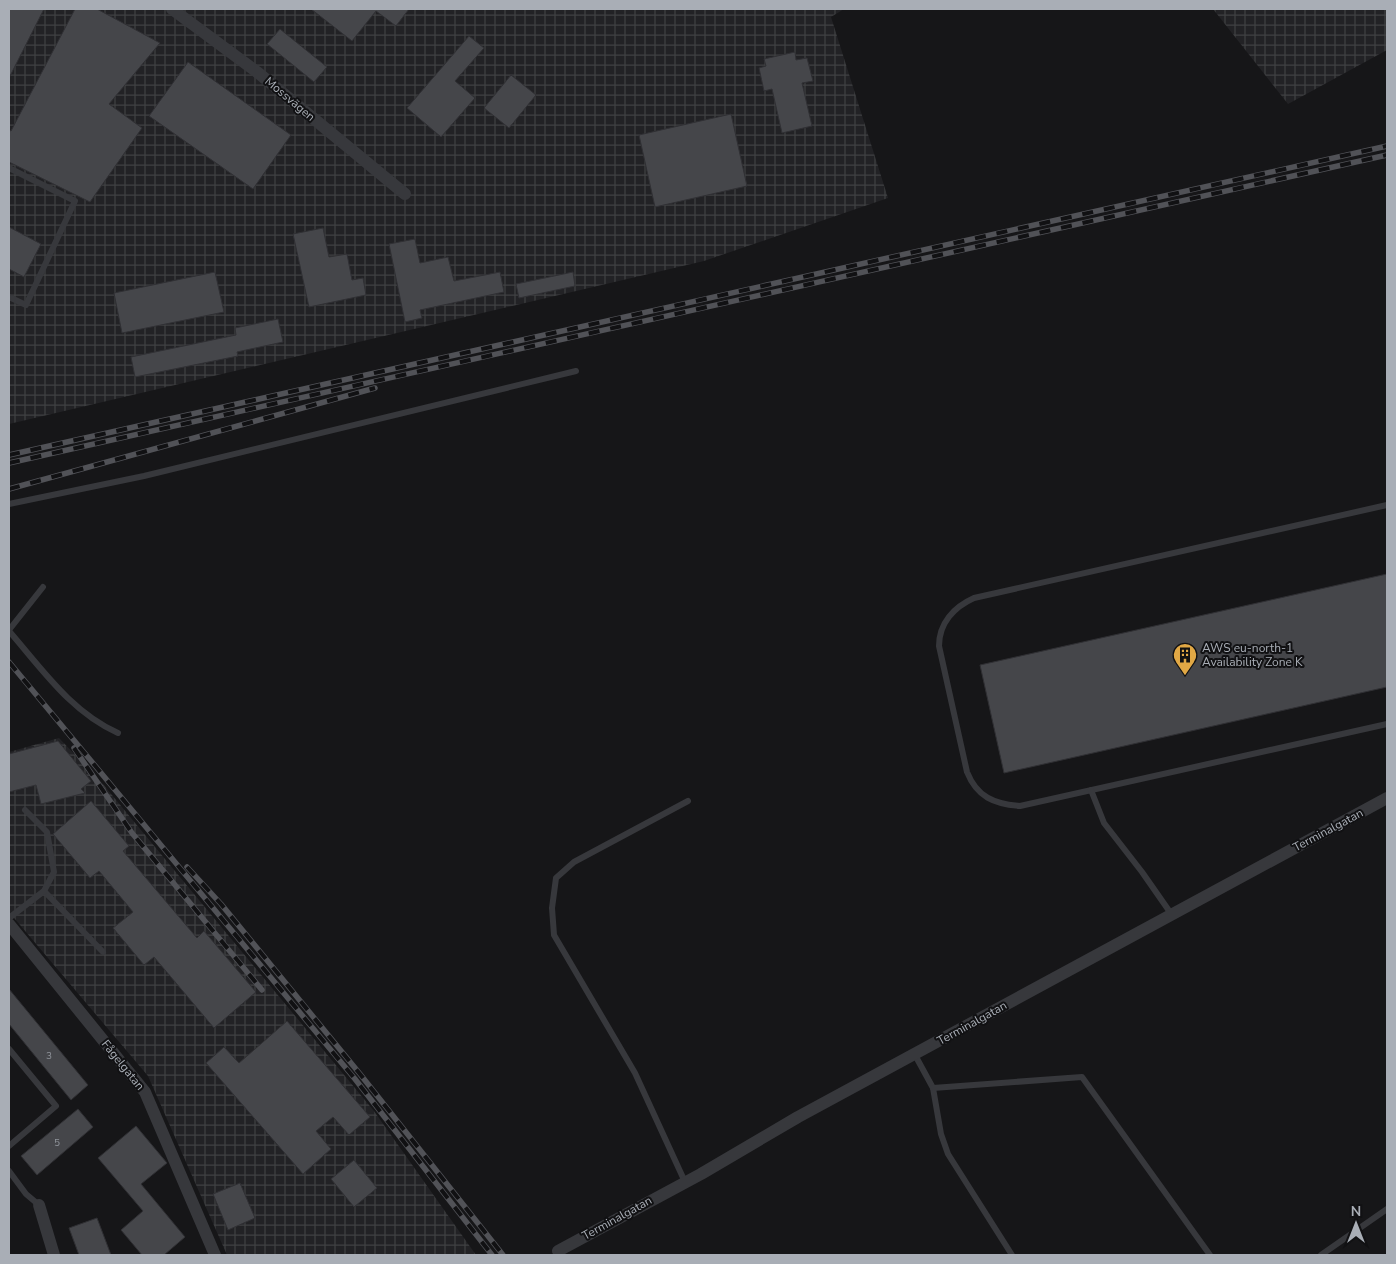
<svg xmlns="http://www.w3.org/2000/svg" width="1396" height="1264" font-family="'Nunito Sans',sans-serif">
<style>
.industrial{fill:url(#industrial-grid)}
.building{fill:#45464a;stroke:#303034}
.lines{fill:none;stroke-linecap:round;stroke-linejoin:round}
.lane{stroke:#37383c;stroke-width:6}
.street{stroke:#37383c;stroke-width:12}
.rail-casing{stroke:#515257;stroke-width:5.5}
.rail{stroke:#111113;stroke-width:4;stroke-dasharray:11;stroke-linecap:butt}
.labels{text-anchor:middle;stroke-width:4;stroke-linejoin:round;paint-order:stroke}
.number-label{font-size:10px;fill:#90949b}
.street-label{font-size:12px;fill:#a9aeb6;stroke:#111113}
.poi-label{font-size:12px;fill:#a9aeb6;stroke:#111113;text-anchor:start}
</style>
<defs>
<pattern id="industrial-grid" width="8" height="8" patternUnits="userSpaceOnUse" patternTransform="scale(1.25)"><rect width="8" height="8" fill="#222225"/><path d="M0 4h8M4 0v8" fill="none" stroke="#3f4042"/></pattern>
</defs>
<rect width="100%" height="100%" fill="#161618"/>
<g class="industrial">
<polygon points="9,9 844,9 831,17 888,198 704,261 9,424"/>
<polygon points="1213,9 1387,9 1387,50 1288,104"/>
<polygon points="59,738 102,783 374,1111 476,1255 227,1255 148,1076 9,912 9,752"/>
</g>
<g class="building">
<polygon points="9,9 44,9 9,78"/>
<polygon points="75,9 97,9 160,43 109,104 142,128 90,202 9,162 9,130 11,131"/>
<polygon points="311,9 409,9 396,26 376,11 352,41"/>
<polygon points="280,29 327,67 314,82 267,44"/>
<polygon points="469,36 484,48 455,81 475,98 441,137 407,108"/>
<polygon points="795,52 796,60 807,58 813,81 802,83 812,126 782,133 772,89 764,91 759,68 766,66 764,59"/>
<polygon points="188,62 291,135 253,189 149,116"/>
<polygon points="511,75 536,95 509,128 484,108"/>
<polygon points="731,114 747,186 655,207 639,135"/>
<polygon points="9,227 41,244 24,277 9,269"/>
<polygon points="323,228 329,257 347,254 352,280 363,278 366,295 309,307 293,234"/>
<polygon points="415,239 420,263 448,257 454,281 500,272 504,292 420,310 422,318 405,322 389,244"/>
<polygon points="215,272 224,312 122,333 114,293"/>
<polygon points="573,272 575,286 519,298 516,284"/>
<polygon points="278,319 283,342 237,352 238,356 135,377 131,357 236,335 235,328"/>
<polygon points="1387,574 1387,687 1004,773 980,665"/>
<polygon points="58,741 91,781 81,789 85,793 41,804 36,785 9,792 9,754"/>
<polygon points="91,801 129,846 123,851 197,938 204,931 256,992 214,1028 154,957 144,965 113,928 133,912 99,871 90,878 53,834"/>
<polygon points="9,989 88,1085 71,1100 9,1024"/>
<polygon points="287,1021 370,1117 349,1135 333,1117 316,1131 331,1149 303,1174 206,1063 224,1047 239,1063"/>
<polygon points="78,1109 93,1127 37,1175 21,1156"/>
<polygon points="136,1126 167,1163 141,1184 185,1237 164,1255 142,1255 121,1230 143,1211 98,1158"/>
<polygon points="354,1160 377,1188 354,1207 331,1179"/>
<polygon points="240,1183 255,1218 228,1230 213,1194"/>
<polygon points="97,1218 111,1255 79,1255 69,1228"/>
</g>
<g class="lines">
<g class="lane">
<polyline points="9,168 75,201 26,305 9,297"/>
<polyline points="9,504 144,476 576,371"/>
<path d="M1387 505 974 598C954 607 939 623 939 646L967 772C977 797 994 804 1020 806L1387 724"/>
<polyline points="9,630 43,587"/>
<path d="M9 631C42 669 71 712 118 733"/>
<polyline points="1091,790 1104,823 1142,872 1172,915"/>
<polyline points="44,891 103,952"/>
<polyline points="9,918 44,891 54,872 47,832 25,810"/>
<polyline points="9,1049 56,1106 9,1146"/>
<polyline points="915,1055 933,1088 941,1134 948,1154 1012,1255"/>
<polyline points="933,1088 1082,1077 1210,1255"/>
<polyline points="9,1171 26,1194 39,1205"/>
<polyline points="685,1182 635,1073 554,935 552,908 556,878 574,862 688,801"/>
<polyline points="1321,1255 1387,1209"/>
</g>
<g class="street">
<polyline points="172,9 257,72 405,194"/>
<polyline points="9,924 145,1092 215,1255"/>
<polyline points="39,1205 54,1255"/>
<polyline points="558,1251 701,1174 798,1117 1387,798"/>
</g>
<g class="rail-casing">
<g id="rail">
<polyline points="9,455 1387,146"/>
<polyline points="9,463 1387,155"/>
<polyline points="9,489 375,388"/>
<polyline points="9,662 355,1079 492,1255"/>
<polyline points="74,748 132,833 262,990"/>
<polyline points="187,867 221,904 360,1074 503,1255"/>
</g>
</g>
<use href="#rail" class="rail"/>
</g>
<defs>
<g id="building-pin" transform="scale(1.25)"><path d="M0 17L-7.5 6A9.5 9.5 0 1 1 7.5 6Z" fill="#e1a845" stroke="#111113"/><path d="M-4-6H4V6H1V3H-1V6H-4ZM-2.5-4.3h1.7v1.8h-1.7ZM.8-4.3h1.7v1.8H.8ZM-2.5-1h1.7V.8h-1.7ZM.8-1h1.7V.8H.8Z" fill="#111"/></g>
</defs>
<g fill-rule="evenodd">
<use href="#building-pin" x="1185" y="655"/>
</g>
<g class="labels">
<g class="number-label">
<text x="49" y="1059">3</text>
<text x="57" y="1146">5</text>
</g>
<g class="street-label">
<text transform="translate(290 99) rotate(40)" y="4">Mossvägen</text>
<text transform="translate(1328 830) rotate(-28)" y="4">Terminalgatan</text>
<text transform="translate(972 1023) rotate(-29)" y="4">Terminalgatan</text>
<text transform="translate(123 1065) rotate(51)" y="4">Fågelgatan</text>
<text transform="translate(617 1218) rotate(-29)" y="4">Terminalgatan</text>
</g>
<g class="poi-label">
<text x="1202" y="652">AWS eu-north-1<tspan x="1202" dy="14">Availability Zone K</tspan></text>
</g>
</g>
<rect width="1396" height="1264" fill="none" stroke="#a9aeb6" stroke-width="20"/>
<g transform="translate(1356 1224)" stroke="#111113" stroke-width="4" paint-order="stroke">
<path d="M0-4L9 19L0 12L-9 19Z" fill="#a9aeb6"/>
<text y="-8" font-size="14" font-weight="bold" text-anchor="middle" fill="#a9aeb6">N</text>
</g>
</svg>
